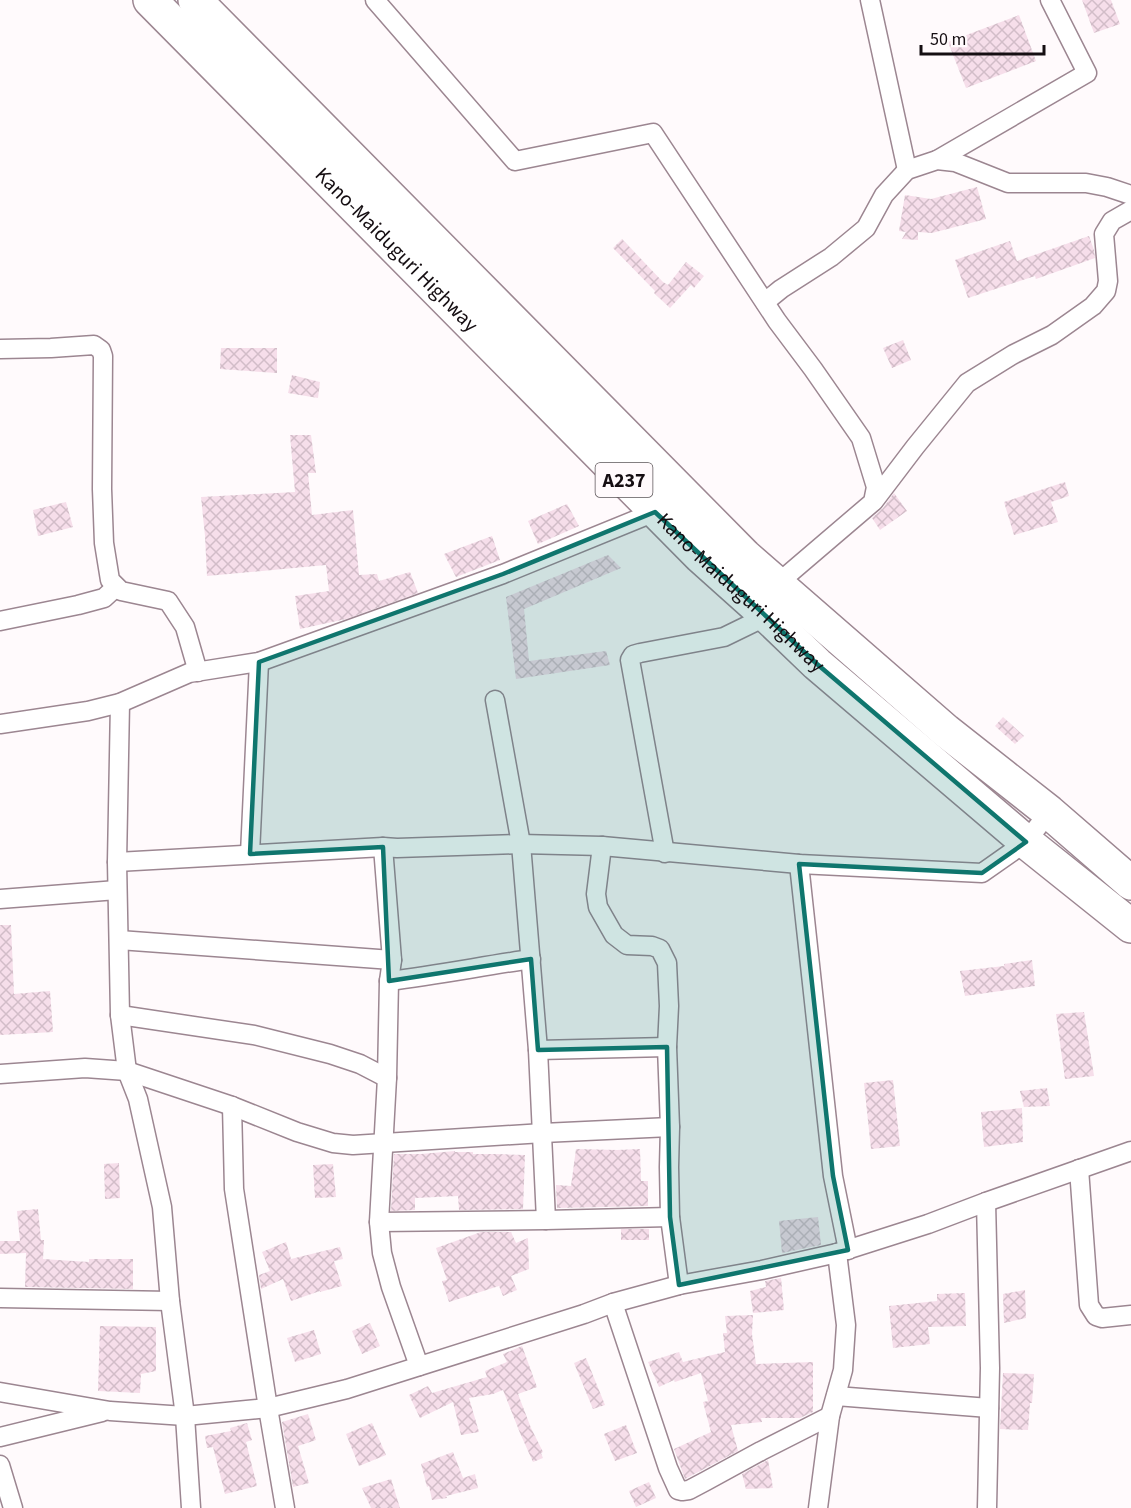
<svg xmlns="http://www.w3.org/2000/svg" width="1131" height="1508" font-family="'Source Sans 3',sans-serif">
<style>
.building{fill:url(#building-cross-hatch)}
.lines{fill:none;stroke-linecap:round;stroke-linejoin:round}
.street-casing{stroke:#9c8691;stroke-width:21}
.highway-casing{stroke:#9c8691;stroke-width:36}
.street{stroke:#fff;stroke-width:18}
.highway{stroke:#fff;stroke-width:33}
.marked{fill:#0f766e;fill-opacity:0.2;stroke:#0f766e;stroke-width:4.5;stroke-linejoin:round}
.labels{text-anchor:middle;stroke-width:6;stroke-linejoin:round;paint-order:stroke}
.shield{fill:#fffafc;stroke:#5b5558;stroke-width:1.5}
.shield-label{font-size:20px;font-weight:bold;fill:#150e12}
.street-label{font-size:21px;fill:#150e12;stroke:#fffafc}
</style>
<defs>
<pattern id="building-cross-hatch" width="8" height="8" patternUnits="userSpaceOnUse" patternTransform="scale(1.5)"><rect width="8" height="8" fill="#f6deea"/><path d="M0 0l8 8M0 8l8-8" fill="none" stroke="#d2bdc8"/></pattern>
</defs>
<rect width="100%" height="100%" fill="#fffafc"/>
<g class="building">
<polygon points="1082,0 1111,0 1120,24 1094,33"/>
<polygon points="1019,15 1036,61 966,88 948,42"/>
<polygon points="977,187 986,219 932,233 918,232 918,240 902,239 906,232 899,231 905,195 931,199"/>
<polygon points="1089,236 1094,250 1095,258 1036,279 1035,276 968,298 955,260 1010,241 1017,261"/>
<polygon points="622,239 663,282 668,285 686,262 704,276 694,288 691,285 670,308 654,293 655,291 613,248"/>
<polygon points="903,340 911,360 892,368 883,348"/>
<polygon points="221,348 277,348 277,373 220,369"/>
<polygon points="292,375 320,382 318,398 288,393"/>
<polygon points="290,435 311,435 316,473 308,473 312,515 353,510 359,575 377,574 379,581 410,572 418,593 346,619 300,629 295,596 329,591 326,565 207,576 205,536 201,497 295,492"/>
<polygon points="1065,482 1069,496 1051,502 1058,522 1014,535 1004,502"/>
<polygon points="894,493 907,511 880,530 872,518 883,508"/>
<polygon points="66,502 73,527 38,536 33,510"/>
<polygon points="567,504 579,526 538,544 528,521"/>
<polygon points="492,536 500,560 456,577 444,554"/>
<polygon points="608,555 621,568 524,609 529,661 606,651 610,665 516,679 506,597"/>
<polygon points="1003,717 1024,736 1015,744 995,726"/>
<polygon points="0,925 11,925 14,994 50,991 53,1032 0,1035"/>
<polygon points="1032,960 1035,986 965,996 960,971 1004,966 1004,964"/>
<polygon points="1084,1012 1094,1076 1065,1079 1056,1014"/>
<polygon points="893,1080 900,1146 871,1149 864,1083"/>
<polygon points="1047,1088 1050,1106 1024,1107 1020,1091"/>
<polygon points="1022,1108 1023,1142 984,1147 981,1112"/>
<polygon points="576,1149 617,1150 640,1149 641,1181 648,1181 648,1206 557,1208 556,1185 571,1186"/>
<polygon points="455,1151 455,1152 473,1152 473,1154 497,1154 525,1155 523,1209 459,1210 458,1196 415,1198 415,1210 391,1211 394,1154 421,1154"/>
<polygon points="119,1163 120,1198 105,1199 104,1164"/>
<polygon points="333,1164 336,1197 315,1198 313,1165"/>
<polygon points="38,1209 41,1240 44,1240 43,1259 89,1262 89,1259 133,1259 133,1289 25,1287 26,1253 0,1254 0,1241 20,1241 17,1211"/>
<polygon points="818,1217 821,1245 782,1253 779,1221"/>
<rect x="621" y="1229" width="28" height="11"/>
<polygon points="481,1232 511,1232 516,1243 528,1238 529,1269 511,1276 517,1290 503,1296 499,1286 449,1302 442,1281 447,1280 436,1248"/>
<polygon points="286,1242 291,1259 340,1247 343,1259 334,1261 342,1286 320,1292 320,1291 291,1301 283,1279 261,1289 259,1275 270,1271 262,1252"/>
<polygon points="781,1278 784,1310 753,1313 750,1291 766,1287 765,1281"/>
<polygon points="1025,1290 1026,1318 1004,1323 1003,1294"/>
<polygon points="965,1293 966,1326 928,1327 930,1344 893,1348 889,1306 937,1301 937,1294"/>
<polygon points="753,1315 752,1334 756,1364 813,1362 813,1412 800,1418 761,1418 762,1422 731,1425 738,1451 685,1479 674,1449 711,1432 703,1402 708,1401 701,1373 675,1382 674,1380 659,1387 648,1362 679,1352 683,1362 725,1352 723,1333 727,1333 725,1316"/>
<polygon points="370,1323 380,1346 362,1354 352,1331"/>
<polygon points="100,1326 156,1327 156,1371 141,1374 140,1393 98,1391"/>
<polygon points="314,1330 321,1354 295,1362 287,1338"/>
<polygon points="522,1346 537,1387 518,1394 531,1428 543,1452 541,1453 543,1458 533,1462 520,1433 503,1390 493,1394 469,1398 479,1432 461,1435 453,1402 420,1418 409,1395 428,1386 432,1393 487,1377 485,1371 507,1362 503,1354"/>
<polygon points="586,1358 605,1405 593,1409 574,1363"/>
<polygon points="1003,1373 1034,1374 1032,1403 1030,1403 1028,1430 1000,1429"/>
<polygon points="308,1414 316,1440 298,1446 309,1483 293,1487 282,1422"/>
<polygon points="247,1423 252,1440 246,1442 257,1486 225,1494 213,1447 207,1448 205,1436 231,1431 230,1428"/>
<polygon points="372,1423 386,1455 359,1466 346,1434"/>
<polygon points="626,1425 637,1453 615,1461 604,1434"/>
<polygon points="453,1452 463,1478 475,1474 478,1488 446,1496 447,1498 432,1500 429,1486 427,1487 421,1464"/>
<polygon points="768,1460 773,1488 746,1489 742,1474"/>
<polygon points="391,1479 400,1508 371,1508 362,1488"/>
<polygon points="649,1482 656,1498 636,1507 629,1491"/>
</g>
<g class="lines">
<g class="street-casing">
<g id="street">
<polyline points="375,0 515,161 653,133 777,321 813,369 861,438 876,487 873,502 777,584"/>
<polyline points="870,0 907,170"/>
<polyline points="937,160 1087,73 1050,0"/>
<polyline points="765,302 781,289 831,257 866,228 884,195 907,170 937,160 955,162 1008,183 1086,183 1107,187 1131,195"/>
<polyline points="0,349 51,348 94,345 101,350 103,356 102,489 104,543 110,580 121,591 168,601 185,627 198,672"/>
<polyline points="874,501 915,447 967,383 1014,354 1052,335 1093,306 1106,291 1108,281 1104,234 1112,221 1131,210"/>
<polyline points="0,621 78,605 104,598 116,587"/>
<polyline points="495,700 521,844 538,1050 546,1220"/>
<polyline points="120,703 117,862 120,1015 127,1071 138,1099 162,1207 170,1301 185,1416 191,1508"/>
<polyline points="0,724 88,711 120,703 189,673 259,662 503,574 655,512"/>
<polyline points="602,846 596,894 598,907 614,935 627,945 652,946 660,949 667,963 669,1006 667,1047 670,1127 669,1167 670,1217 679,1285"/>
<polyline points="383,847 392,960 389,981 387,1078 379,1222 382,1253 391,1287 419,1366"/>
<polyline points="665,853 630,660 633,655 640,653 724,637 767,616"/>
<polyline points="250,854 259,662"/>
<polyline points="117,862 383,847 397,848 521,844 602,846 799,864 982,873 1026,842 1049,812"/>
<polyline points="799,864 833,1176 848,1250"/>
<polyline points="0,899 117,890"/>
<polyline points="119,940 392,960"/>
<path d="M389 981C437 975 483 966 531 959"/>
<polyline points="120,1015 254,1035 330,1054 360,1064 387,1078"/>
<polyline points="538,1050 667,1047"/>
<polyline points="0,1074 85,1068 127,1071 232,1106 297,1132 333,1143 353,1145 543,1133 670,1127"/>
<polyline points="232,1106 234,1189 268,1408 285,1508"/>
<polyline points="1079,1169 1089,1305 1096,1316 1102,1318 1131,1315"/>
<polyline points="986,1202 990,1368 987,1508"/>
<polyline points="379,1222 546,1220 670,1217"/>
<polyline points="0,1298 170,1301"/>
<polyline points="613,1303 668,1468 678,1490 682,1491 689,1490 706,1481 761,1451 830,1416"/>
<polyline points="0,1392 110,1411 185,1416 268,1408 347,1389 584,1314 613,1303 679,1285 762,1270 837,1253 928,1224 986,1202 1131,1151"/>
<polyline points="836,1396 989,1408"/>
<polyline points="0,1437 102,1412"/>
<polyline points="0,1465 13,1508"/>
<polyline points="818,1508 830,1416 843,1370 846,1325 837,1253"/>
</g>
</g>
<g class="highway-casing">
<g id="highway">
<path id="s1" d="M150 0 700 556 767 616 817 664 1026 842 1131 926"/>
<polyline points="195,0 745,556 946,731 1049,812 1131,883"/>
</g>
</g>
<use href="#street" class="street"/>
<use href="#highway" class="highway"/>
</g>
<path class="marked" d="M655 512 817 664 1026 842 982 873 799 864 833 1176 848 1250 679 1285 670 1217 667 1047 538 1050 531 959 389 981 383 847 250 854 259 662 503 574Z"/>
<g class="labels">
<rect class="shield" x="595.5" y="463" width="57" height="34" rx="4.5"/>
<g class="shield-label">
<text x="624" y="487">A237</text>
</g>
<g class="street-label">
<text dy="7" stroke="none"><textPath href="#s1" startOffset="351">Kano-Maiduguri Highway</textPath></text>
<text dy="7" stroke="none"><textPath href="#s1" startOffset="837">Kano-Maiduguri Highway</textPath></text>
</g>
</g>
<path d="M921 45v9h123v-9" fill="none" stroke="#150e12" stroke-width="3"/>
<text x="930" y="45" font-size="18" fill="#150e12" stroke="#fffafc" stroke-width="4.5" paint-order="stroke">50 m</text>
</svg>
